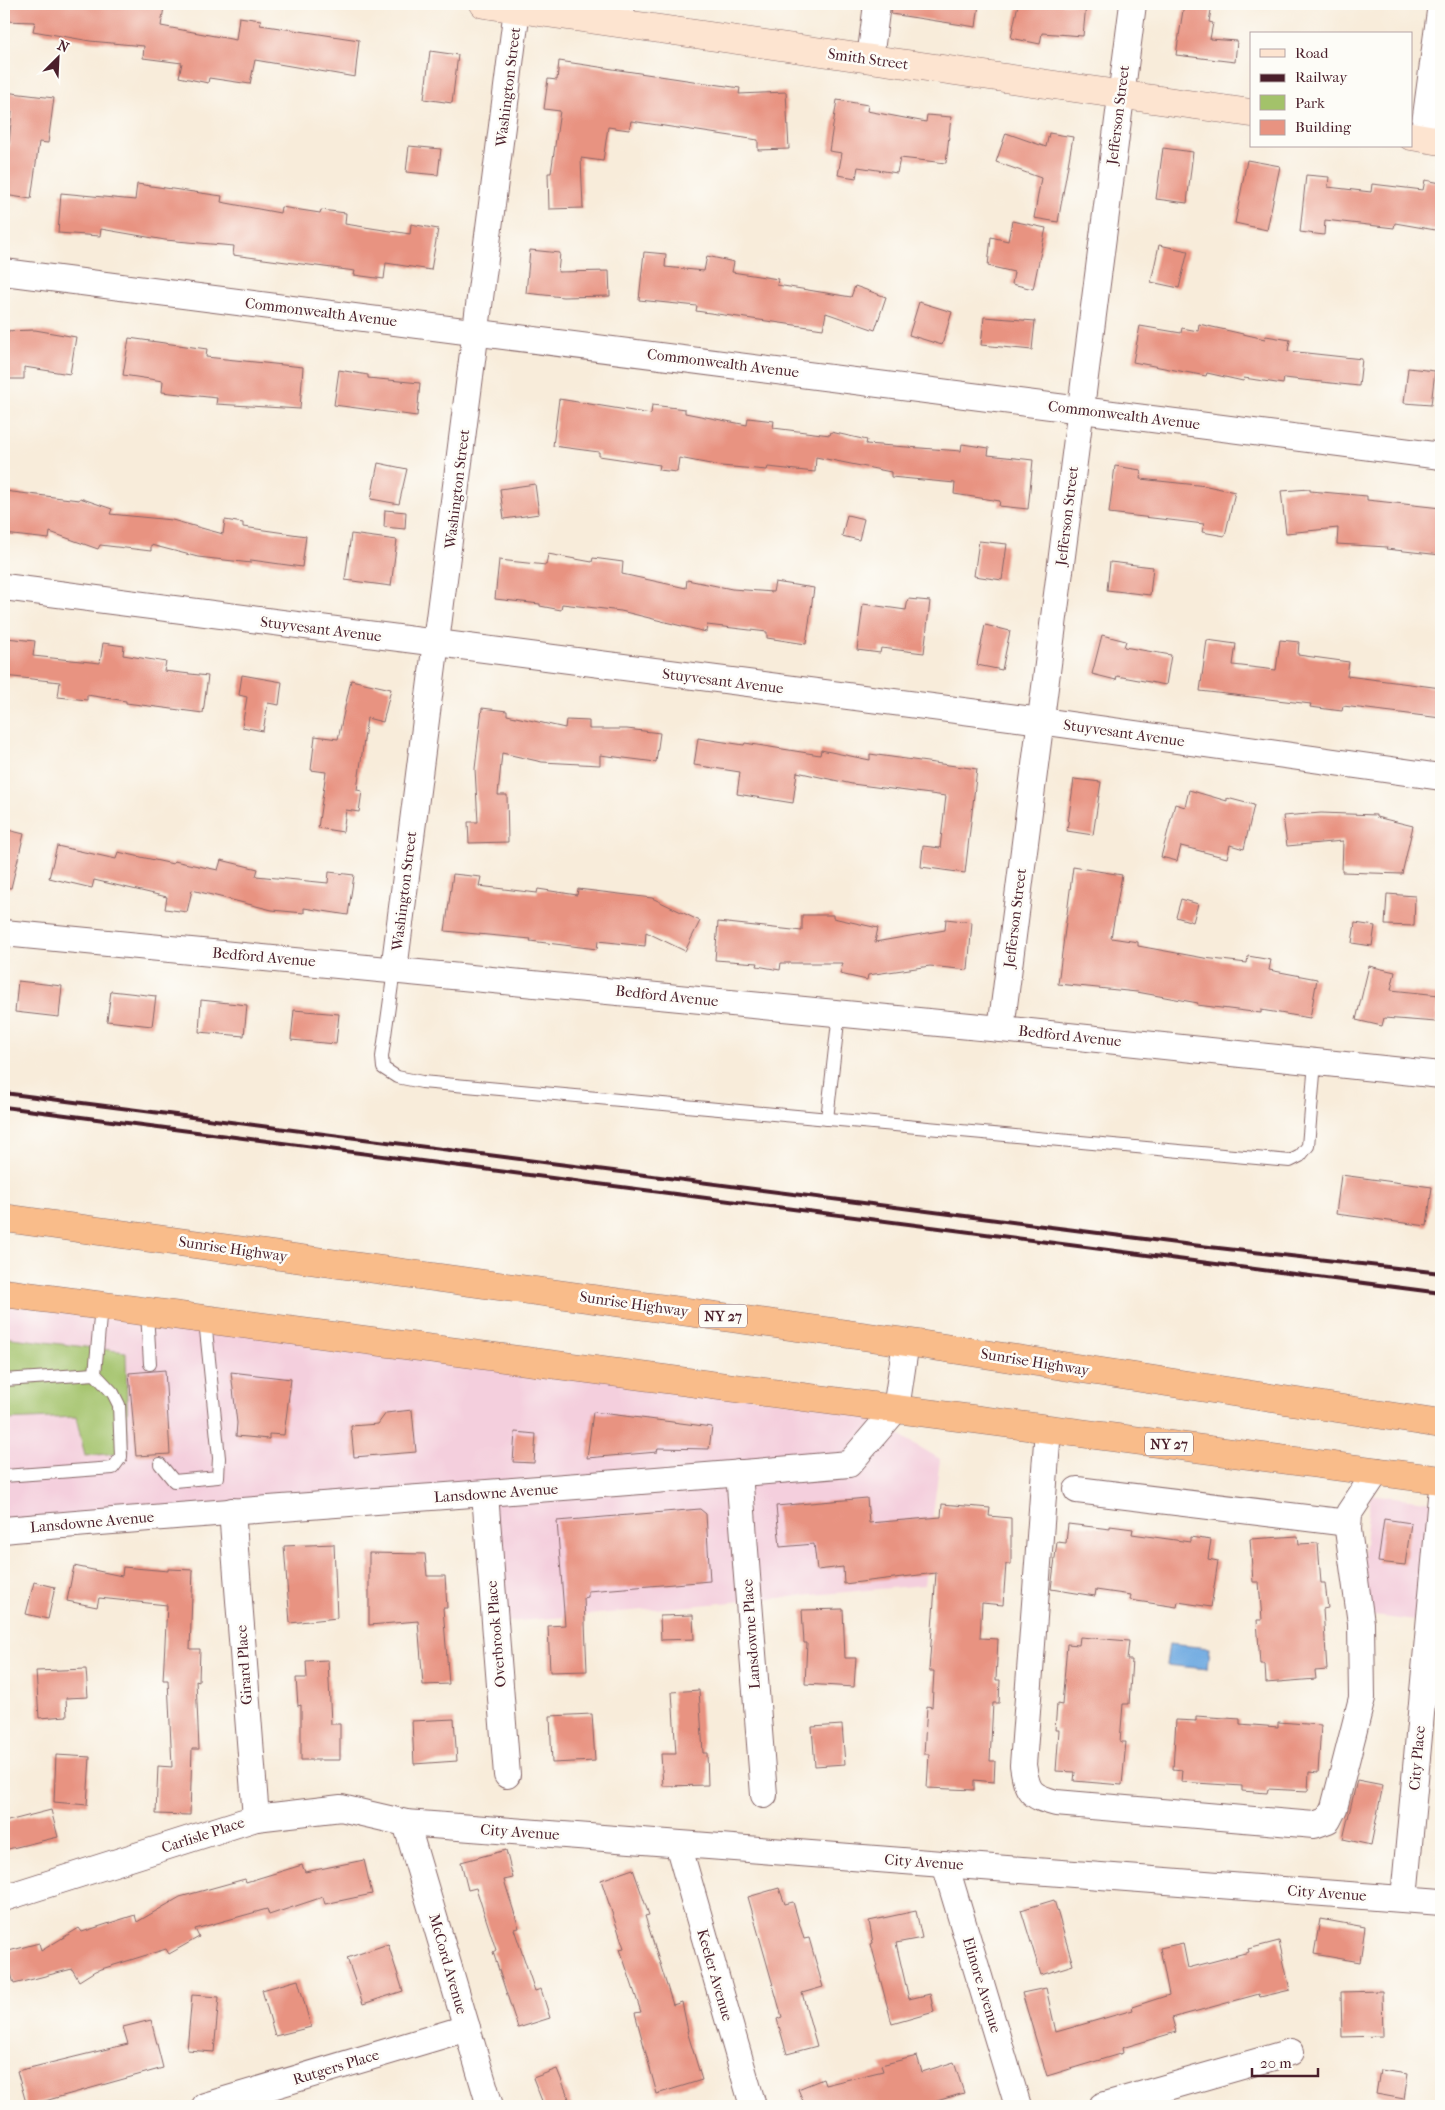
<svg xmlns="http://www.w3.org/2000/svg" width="1445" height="2110" font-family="'IM FELL French Canon',serif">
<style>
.built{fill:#f4cfdd}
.green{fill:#a3c26a;stroke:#76704a}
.water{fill:#71abe1;stroke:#5e6586}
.building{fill:#e89381}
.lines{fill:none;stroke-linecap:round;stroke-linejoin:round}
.lane-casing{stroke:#876768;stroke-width:14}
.street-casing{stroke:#876768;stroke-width:28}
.secondary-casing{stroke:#876768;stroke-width:29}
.highway-casing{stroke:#876768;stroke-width:29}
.lane{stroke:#fff;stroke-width:12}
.street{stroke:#fff;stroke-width:26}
.secondary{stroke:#fde4d0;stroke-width:28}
.highway{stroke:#f9bc8a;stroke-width:28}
.rail{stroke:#4a1f2b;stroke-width:4}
.labels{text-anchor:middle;stroke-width:5;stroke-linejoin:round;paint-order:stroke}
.shield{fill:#fdfcf7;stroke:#806168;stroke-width:1}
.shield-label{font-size:14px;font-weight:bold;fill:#4a1f2b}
.street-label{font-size:15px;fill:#4a1f2b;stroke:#fdfcf7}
</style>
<rect width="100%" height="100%" fill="#fdfcf7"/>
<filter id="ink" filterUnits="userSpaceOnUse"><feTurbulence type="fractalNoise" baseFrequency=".02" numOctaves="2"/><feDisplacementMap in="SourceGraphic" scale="10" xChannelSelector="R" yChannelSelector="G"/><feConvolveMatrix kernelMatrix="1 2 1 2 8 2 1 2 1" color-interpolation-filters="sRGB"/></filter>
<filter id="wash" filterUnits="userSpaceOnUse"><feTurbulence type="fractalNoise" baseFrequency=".0096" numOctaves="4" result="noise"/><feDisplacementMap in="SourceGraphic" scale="20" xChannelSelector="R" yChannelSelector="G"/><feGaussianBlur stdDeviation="1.12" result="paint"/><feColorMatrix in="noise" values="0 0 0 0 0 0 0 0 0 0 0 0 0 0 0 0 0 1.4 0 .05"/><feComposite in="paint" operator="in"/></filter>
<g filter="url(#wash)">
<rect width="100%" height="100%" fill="#f8ecda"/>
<g class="built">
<polygon points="4,1299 859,1411 940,1459 924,1585 497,1623 488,1497 4,1532"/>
<polygon points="1370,1494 1441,1503 1441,1624 1358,1614"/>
</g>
<polygon class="green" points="4,1337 126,1352 128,1452 85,1456 76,1417 4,1420"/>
<polygon class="water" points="1169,1644 1209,1648 1207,1669 1166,1665"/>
<g id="blocks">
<g class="building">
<polygon points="4,4 142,4 164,7 161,26 236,40 239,17 261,20 260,25 359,40 355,77 255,60 250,84 209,78 208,83 179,77 182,63 143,58 144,46 90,41 33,31 35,22 4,21"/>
<polygon points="892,4 979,4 976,27 891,14"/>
<polygon points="1018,4 1086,4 1083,36 1042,33 1040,44 1011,38"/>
<polygon points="1184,4 1212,4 1209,22 1213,23 1210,39 1237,41 1235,62 1176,55"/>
<polygon points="430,51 458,55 452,103 424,99"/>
<polygon points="559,61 740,88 739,94 786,92 789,149 758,150 758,140 631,121 629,130 608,127 603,161 581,158 583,208 549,209 548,173 551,173 560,111 544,109 548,79 557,80"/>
<polygon points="4,92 54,98 48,143 39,142 31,199 4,195 12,112 4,111"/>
<polygon points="837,100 868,105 867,111 926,122 927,115 951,117 946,163 900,158 897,173 858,167 856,178 838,175 842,153 829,151"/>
<polygon points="1006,133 1046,147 1049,133 1073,137 1058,222 1034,218 1041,178 996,162"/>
<polygon points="409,146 441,149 438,175 406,172"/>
<polygon points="1163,148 1193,152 1187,203 1156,199"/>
<polygon points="1247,160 1280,166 1267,230 1235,223"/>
<polygon points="1306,175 1329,177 1328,187 1371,192 1372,184 1423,190 1425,180 1441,183 1441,231 1395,223 1394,228 1325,220 1324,235 1300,232"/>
<polygon points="137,184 222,196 221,202 280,213 281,207 320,213 321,210 346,213 345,224 410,234 411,224 438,229 431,270 386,263 384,279 354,275 355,271 233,255 234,246 165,240 101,229 100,236 58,233 61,193 135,200"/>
<polygon points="1012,221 1046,228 1033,289 1012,284 1014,272 988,266 991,237 1008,241"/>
<polygon points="1159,245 1188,251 1179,288 1151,282"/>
<polygon points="530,250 560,253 558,272 609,271 610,296 563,297 526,293"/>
<polygon points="644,252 666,254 665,267 704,271 707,256 734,262 732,272 778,279 777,285 851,297 855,286 886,297 875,330 826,313 823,329 696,311 697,306 639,300"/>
<polygon points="919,302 952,312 942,345 909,335"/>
<polygon points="984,317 1035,321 1032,350 981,345"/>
<polygon points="1199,324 1265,339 1266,336 1290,340 1288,351 1362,359 1359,386 1284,378 1283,384 1244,378 1243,381 1207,373 1206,376 1133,362 1140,326 1181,333 1182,328 1198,331"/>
<polygon points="35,330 76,337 70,374 24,367 24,379 4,379 4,331"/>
<polygon points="129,338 207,349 206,357 303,367 300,409 216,404 217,398 162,392 163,381 123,375"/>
<polygon points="1408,368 1435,371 1431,405 1404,403"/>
<polygon points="339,370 368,375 368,378 420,383 417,416 334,405"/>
<polygon points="559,399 651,414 652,405 685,409 685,413 747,425 748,418 774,421 773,428 830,435 831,432 867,440 866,444 961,451 962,444 989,448 988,455 1033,460 1028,509 999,506 1000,501 954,494 955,483 891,477 891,472 816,457 815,472 768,467 767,470 721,466 679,458 677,472 659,470 660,465 599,456 599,452 553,446"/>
<polygon points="378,463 407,469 399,504 371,499"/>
<polygon points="1115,466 1141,470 1140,479 1207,486 1235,492 1225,536 1202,532 1204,524 1109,513"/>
<polygon points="535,484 539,514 504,519 500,489"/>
<polygon points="1310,489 1310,491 1367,496 1367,500 1441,508 1441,555 1386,549 1387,547 1337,544 1338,528 1286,533 1281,491"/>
<polygon points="4,491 79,500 80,498 112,509 110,514 172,520 223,534 225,520 243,523 243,527 306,536 302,567 251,560 251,563 198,557 151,545 151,551 100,545 98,549 50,532 49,539 4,534"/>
<polygon points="385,510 406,512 405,529 384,527"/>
<polygon points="847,515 864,519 859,540 842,536"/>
<polygon points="351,534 397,540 391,586 345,580"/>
<polygon points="979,541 1007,544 1002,580 974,576"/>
<polygon points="548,554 592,562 593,558 623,562 622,574 686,588 687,580 732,589 773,592 775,582 814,588 806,644 767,638 767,632 707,625 706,632 621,611 562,604 561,610 540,606 540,604 495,599 499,560 546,565"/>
<polygon points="1110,562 1153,567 1150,595 1107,590"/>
<polygon points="908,599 930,601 924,653 881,648 880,653 857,650 863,604 906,610"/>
<polygon points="985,625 1010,631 1002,670 977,665"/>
<polygon points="1102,635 1126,641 1124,647 1171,655 1166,685 1117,676 1116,680 1092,674"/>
<polygon points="6,638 35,641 33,656 100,663 103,643 124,646 123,655 166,662 164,671 208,676 203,713 126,703 126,701 87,695 87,700 58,697 60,682 4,676"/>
<polygon points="1207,640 1236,644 1233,665 1276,670 1280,640 1299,642 1298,655 1349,662 1347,676 1441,688 1441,718 1343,706 1342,711 1310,707 1311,704 1200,691"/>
<polygon points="242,675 282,682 279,705 268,703 263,731 242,727 247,697 239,695"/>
<polygon points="351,680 391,689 383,722 367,718 357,790 362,791 359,812 346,810 343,832 318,828 326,772 311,770 315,736 338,739"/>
<polygon points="482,708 507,711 507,715 565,728 566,720 589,721 589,729 627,729 660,733 656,762 600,755 600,765 542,762 502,753 498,795 507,795 508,842 469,843 468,822 478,822 475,769"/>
<polygon points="698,738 744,745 745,743 820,755 821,750 870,760 870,754 977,769 965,873 921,867 923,846 940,848 946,796 852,784 797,772 793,803 737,794 740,772 694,765"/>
<polygon points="1074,779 1101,782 1093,835 1067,831"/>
<polygon points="1189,790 1227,801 1227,798 1254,805 1244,849 1230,845 1227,858 1181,846 1177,861 1161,857 1175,804 1185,807"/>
<polygon points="1321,813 1376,815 1376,817 1413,826 1402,874 1342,872 1343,841 1287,846 1283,816"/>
<polygon points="4,829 24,834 11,888 4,887"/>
<polygon points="57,846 116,859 118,852 173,864 174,861 218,870 221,860 258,869 256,876 328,883 329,872 354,875 348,915 304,908 304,913 272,910 192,890 187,912 165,909 167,897 94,880 92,888 49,878"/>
<polygon points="1073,867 1122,875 1111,938 1138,942 1138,946 1204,958 1247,963 1248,956 1271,960 1269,970 1317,979 1310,1018 1261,1010 1261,1013 1197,1005 1198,1003 1137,992 1058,984"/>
<polygon points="453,874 481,877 479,886 537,893 538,889 577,895 578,889 652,898 700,921 685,951 646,932 645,946 598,941 597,949 530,941 531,939 445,931"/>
<polygon points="1387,894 1415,896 1414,926 1385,925"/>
<polygon points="1181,899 1198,904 1193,922 1176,917"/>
<polygon points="802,915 833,915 833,918 878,928 875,942 945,930 946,919 972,922 968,970 930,966 868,975 867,980 840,974 843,963 781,963 780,970 757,966 758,963 715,960 718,922 802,931"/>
<polygon points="1355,923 1375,926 1372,946 1352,943"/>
<polygon points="1369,966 1395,972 1391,990 1439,995 1436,1022 1384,1018 1382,1026 1356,1020"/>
<polygon points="18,981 62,986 59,1017 15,1012"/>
<polygon points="111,991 156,996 152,1026 107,1021"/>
<polygon points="201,1000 247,1005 244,1036 199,1032"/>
<polygon points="294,1010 339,1014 336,1044 291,1040"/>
<polygon points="1341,1175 1432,1187 1427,1226 1336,1214"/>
<polygon points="165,1370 170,1454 136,1456 129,1373"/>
<polygon points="231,1372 291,1379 284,1435 269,1434 269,1439 236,1436 237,1423"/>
<polygon points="412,1410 416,1452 354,1457 351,1426 378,1424 386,1413"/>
<polygon points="593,1412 712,1427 709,1449 658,1448 657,1452 587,1458"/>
<polygon points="515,1432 536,1434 534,1463 513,1462"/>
<polygon points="867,1498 869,1523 941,1517 942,1504 990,1508 989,1516 1011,1518 1011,1564 1006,1564 1003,1605 982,1603 980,1638 998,1639 996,1680 1000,1680 999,1703 993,1703 990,1761 995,1761 994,1782 974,1780 974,1790 927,1788 929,1754 924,1754 927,1706 932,1707 934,1671 929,1671 936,1573 844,1584 843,1567 817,1570 814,1544 780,1547 776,1506"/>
<polygon points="700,1509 706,1514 710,1581 588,1591 588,1597 584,1598 587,1671 550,1672 548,1626 565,1625 557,1521"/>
<polygon points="1384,1519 1411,1523 1405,1565 1378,1562"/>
<polygon points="1068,1524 1110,1529 1110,1526 1133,1529 1132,1534 1190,1542 1190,1537 1211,1540 1208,1559 1218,1561 1211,1607 1178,1602 1177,1607 1130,1600 1131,1595 1096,1590 1095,1596 1051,1589 1057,1542 1066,1543"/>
<polygon points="1298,1536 1299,1544 1318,1543 1321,1583 1325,1583 1328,1608 1323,1609 1327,1670 1315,1671 1316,1679 1266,1683 1265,1664 1260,1664 1257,1620 1262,1620 1259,1582 1253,1582 1250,1539"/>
<polygon points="334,1544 337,1618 290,1623 284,1546"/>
<polygon points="369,1553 425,1554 427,1576 445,1576 447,1608 443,1608 449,1684 423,1685 418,1621 369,1625"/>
<polygon points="74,1566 122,1576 123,1567 168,1571 168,1569 193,1570 190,1649 200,1649 199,1681 196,1680 199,1749 192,1749 190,1815 156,1814 158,1766 172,1767 168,1680 163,1680 167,1605 99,1598 97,1607 67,1601"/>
<polygon points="34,1582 55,1587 48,1619 26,1614"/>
<polygon points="843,1609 845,1658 856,1658 854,1687 805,1684 807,1643 804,1643 802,1610"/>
<polygon points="693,1615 694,1639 661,1640 660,1616"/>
<polygon points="1080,1637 1129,1641 1127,1660 1132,1660 1129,1704 1123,1704 1120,1742 1126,1742 1122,1785 1074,1781 1075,1772 1056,1771 1059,1730 1055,1730 1057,1704 1062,1705 1067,1644 1079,1645"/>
<polygon points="328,1660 331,1724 340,1724 340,1760 301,1760 301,1705 298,1706 296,1678 307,1678 306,1661"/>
<polygon points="86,1669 88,1697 66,1698 67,1716 39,1718 36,1671"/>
<polygon points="699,1690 703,1753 707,1753 708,1785 663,1786 661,1754 676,1754 672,1692"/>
<polygon points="592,1714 595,1761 552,1763 550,1716"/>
<polygon points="1196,1716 1240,1719 1240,1724 1278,1727 1278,1722 1321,1725 1318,1773 1309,1772 1308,1791 1268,1789 1267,1793 1242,1791 1242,1786 1181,1782 1182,1770 1173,1769 1176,1720 1196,1721"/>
<polygon points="454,1719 457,1761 414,1764 412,1721"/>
<polygon points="842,1725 845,1764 815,1766 812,1727"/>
<polygon points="56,1755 90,1757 87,1805 54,1802"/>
<polygon points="1357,1780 1383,1785 1371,1845 1343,1839"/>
<polygon points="51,1810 58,1837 4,1850 4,1822"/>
<polygon points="506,1850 513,1878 504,1880 519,1928 514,1929 535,1991 541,1989 550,2018 518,2028 493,1952 496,1950 476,1888 468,1890 461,1862"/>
<polygon points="364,1860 372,1894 325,1904 323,1897 269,1915 267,1909 195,1929 199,1937 169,1954 166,1949 95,1971 79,1981 72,1969 14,1984 5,1952 39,1943 41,1951 79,1928 82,1932 135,1915 137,1922 180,1897 245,1879 246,1882 302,1865 305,1872"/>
<polygon points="633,1869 649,1915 645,1916 673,2005 682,2002 688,2031 687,2031 702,2080 657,2094 635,2013 641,2012 620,1949 624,1948 601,1880"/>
<polygon points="779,1888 785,1904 793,1902 804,1939 809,1938 823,1987 802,1993 817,2046 787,2054 777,2019 782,2017 748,1897"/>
<polygon points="1054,1900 1073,1965 1041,1975 1021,1910"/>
<polygon points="916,1911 922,1938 896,1943 909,1999 930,1994 934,2012 892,2024 871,1944 873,1943 869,1921"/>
<polygon points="1320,1919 1365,1927 1360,1962 1314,1954"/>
<polygon points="1279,1941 1290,1990 1260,1997 1259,1994 1172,2018 1176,2032 1122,2048 1123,2053 1047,2076 1022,1993 1046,1988 1056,2032 1133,2010 1132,2007 1169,1995 1160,1948 1183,1943 1188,1968 1249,1952 1248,1949"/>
<polygon points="388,1944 403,1991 363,2004 347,1958"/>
<polygon points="298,1980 311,2027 275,2036 262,1990"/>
<polygon points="1382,1991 1383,2036 1342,2037 1341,1992"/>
<polygon points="192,1995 219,1997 214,2052 187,2050"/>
<polygon points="151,2020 163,2068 27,2106 17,2071 128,2044 123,2027"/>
<polygon points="917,2056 922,2072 954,2062 964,2093 920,2106 805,2106 798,2089 823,2079 825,2085 883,2071 881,2065"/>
<polygon points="557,2069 572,2106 544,2106 533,2078"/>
<polygon points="1380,2070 1408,2074 1404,2099 1376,2094"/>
</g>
</g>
</g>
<g filter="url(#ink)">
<use href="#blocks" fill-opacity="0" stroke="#876768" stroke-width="1"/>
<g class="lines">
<g class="lane-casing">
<g id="lane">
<polyline points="394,970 382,1057 383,1068 397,1077 422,1082 1290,1161 1300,1156 1308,1146 1315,1062"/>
<polyline points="827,1119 839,1013"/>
<polyline points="147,1312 150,1364"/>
<polyline points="4,1380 95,1374"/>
<polyline points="160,1464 174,1481 218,1477 219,1458 205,1320"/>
<polyline points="4,1476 113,1468 121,1457 119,1405 113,1393 95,1374 101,1306"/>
</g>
</g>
<g class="street-casing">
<g id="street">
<polyline points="620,23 622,4"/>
<polyline points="870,59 877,4"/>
<polyline points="1423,138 1441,4"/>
<polyline points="4,272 1441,456"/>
<polyline points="4,587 1041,721 1441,777"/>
<polyline points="4,933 1001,1029 1441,1075"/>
<polyline points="394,970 517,9"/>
<polyline points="1001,1029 1133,4"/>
<path d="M1048 1429 1023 1765C1027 1792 1030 1796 1056 1803L1314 1825 1328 1820 1334 1808 1362 1698 1361 1623 1348 1530 1349 1513 1377 1471"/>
<polyline points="739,1473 764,1795"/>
<polyline points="1077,1490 1348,1523"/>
<polyline points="485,1494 507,1775"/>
<polyline points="232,1511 256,1818"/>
<path d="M4 1530C285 1506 567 1489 849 1464L896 1409 906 1342"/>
<polyline points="406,1823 490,2106"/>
<polyline points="678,1844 753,2106"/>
<polyline points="945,1864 1018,2106"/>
<polyline points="4,1898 256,1818 341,1808 406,1823 1441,1902"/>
<polyline points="1404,1898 1441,1497"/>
<polyline points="205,2106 467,2028"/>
<polyline points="1102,2106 1291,2052"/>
</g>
</g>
<g class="secondary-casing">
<g id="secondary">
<polyline points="484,4 1251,113"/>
<polyline points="1411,136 1441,141"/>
</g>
</g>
<g class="highway-casing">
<g id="highway">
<polyline points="4,1218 906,1342 1441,1424"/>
<polyline points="4,1293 1441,1480"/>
</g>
</g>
<use href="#lane" class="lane"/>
<use href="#street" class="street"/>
<use href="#secondary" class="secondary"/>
<use href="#highway" class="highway"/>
<g class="rail">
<polyline points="4,1093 1192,1245 1441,1273"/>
<polyline points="4,1107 1441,1293"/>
</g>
</g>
</g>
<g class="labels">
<g class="shield">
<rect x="699" y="1304.5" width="48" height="23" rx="4"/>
<rect x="1145" y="1432.5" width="48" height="23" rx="4"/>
</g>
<g class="shield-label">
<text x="723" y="1321">NY 27</text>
<text x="1169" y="1449">NY 27</text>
</g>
<g class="street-label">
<text transform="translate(868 59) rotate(8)" y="5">Smith Street</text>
<text transform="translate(508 87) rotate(-83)" y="5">Washington Street</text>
<text transform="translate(1118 115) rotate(-83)" y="5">Jefferson Street</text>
<text transform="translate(321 312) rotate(7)" y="5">Commonwealth Avenue</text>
<text transform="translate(723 363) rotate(7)" y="5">Commonwealth Avenue</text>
<text transform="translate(1124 415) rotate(7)" y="5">Commonwealth Avenue</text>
<text transform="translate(457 489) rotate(-83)" y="5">Washington Street</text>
<text transform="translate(1067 516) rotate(-83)" y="5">Jefferson Street</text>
<text transform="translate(321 629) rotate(7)" y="5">Stuyvesant Avenue</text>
<text transform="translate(723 681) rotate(7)" y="5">Stuyvesant Avenue</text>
<text transform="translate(1124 733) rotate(8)" y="5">Stuyvesant Avenue</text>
<text transform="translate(404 891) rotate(-83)" y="5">Washington Street</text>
<text transform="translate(1015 918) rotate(-83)" y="5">Jefferson Street</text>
<text transform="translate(264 957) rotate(5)" y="5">Bedford Avenue</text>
<text transform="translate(667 996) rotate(6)" y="5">Bedford Avenue</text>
<text transform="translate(1070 1036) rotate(6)" y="5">Bedford Avenue</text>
<text transform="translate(233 1249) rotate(8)" y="5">Sunrise Highway</text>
<text transform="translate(634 1304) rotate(8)" y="5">Sunrise Highway</text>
<text transform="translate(1035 1362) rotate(9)" y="5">Sunrise Highway</text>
<text transform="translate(496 1493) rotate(-4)" y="5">Lansdowne Avenue</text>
<text transform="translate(92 1522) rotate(-5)" y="5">Lansdowne Avenue</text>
<text transform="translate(496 1634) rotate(-95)" y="5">Overbrook Place</text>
<text transform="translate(751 1634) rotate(-94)" y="5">Lansdowne Place</text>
<text transform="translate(244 1665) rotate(-94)" y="5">Girard Place</text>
<text transform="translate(1417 1758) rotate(-85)" y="5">City Place</text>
<text transform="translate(520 1832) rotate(4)" y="5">City Avenue</text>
<text transform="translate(203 1835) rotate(-18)" y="5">Carlisle Place</text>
<text transform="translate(924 1862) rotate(4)" y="5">City Avenue</text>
<text transform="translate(1327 1893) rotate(4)" y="5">City Avenue</text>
<text transform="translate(448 1964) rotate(74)" y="5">McCord Avenue</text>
<text transform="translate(715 1975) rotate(74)" y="5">Keeler Avenue</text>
<text transform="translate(982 1985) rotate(73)" y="5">Elinore Avenue</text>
<text transform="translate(336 2067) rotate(-17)" y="5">Rutgers Place</text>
</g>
</g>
<rect width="1445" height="2110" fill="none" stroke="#fdfcf7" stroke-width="20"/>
<rect x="1250" y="32" width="162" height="115" fill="#fdfcf7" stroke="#b5a4a5"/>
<rect x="1260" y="49" width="25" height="8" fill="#fde4d0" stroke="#b5a4a5"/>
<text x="1295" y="58" font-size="15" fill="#4a1f2b">Road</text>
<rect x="1260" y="74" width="25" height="8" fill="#4a1f2b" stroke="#b5a4a5"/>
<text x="1295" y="82" font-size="15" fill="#4a1f2b">Railway</text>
<rect x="1260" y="95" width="25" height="15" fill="#a3c26a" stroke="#b5a4a5"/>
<text x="1295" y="108" font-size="15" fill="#4a1f2b">Park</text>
<rect x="1260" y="120" width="25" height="15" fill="#e89381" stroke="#b5a4a5"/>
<text x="1295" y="132" font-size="15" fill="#4a1f2b">Building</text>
<g transform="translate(58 58) rotate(24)" stroke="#fdfcf7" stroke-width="4" paint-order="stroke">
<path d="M0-4L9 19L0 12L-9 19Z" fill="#4a1f2b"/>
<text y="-8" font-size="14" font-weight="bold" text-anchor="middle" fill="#4a1f2b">N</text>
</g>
<path d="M1252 2068v8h66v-8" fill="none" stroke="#4a1f2b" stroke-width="2.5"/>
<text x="1260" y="2068" font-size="15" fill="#4a1f2b" stroke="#fdfcf7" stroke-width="4" paint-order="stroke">20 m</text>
</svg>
